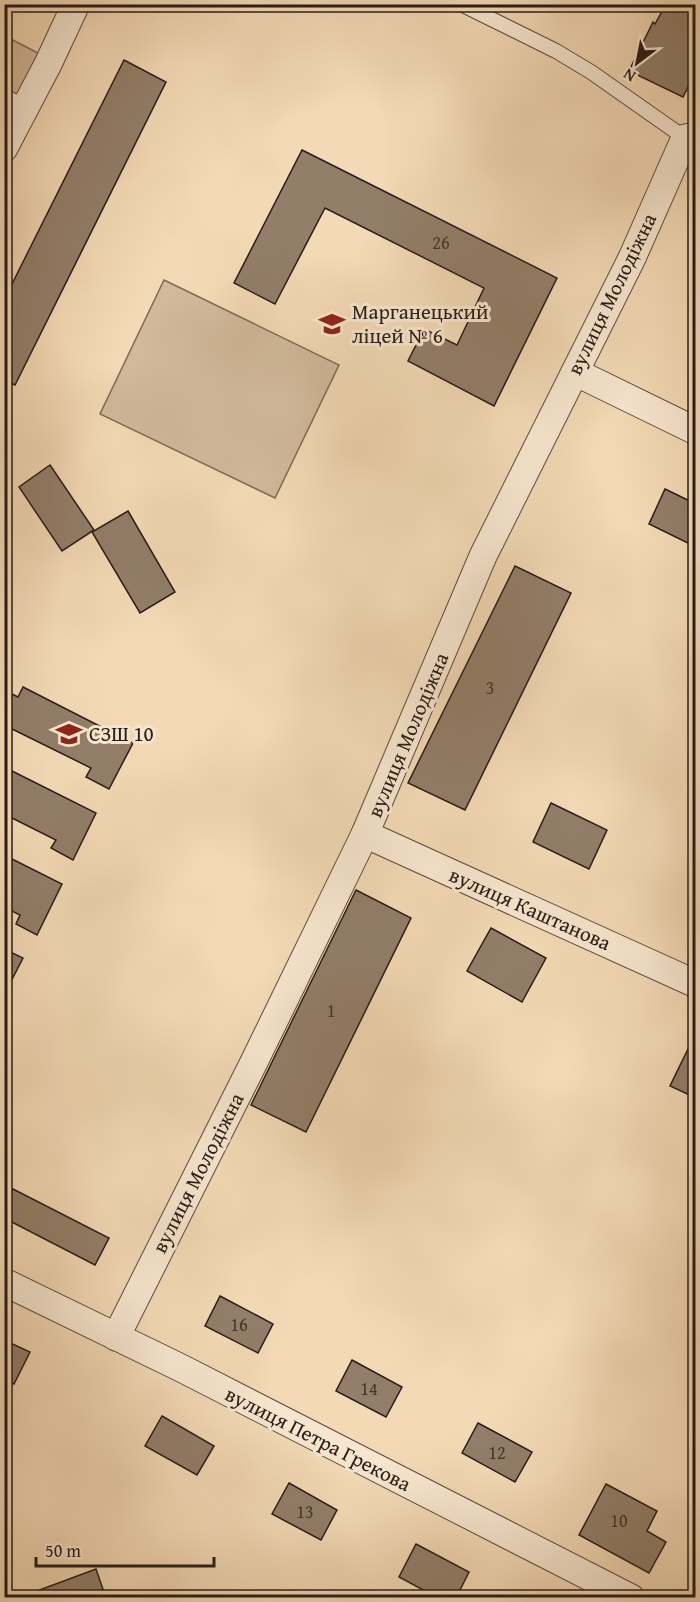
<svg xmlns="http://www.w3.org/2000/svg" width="700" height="1602" font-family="'Gentium Book Plus',serif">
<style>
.green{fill:#d1b99a;stroke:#7d6a58;stroke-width:1.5}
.building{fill:#927e69;stroke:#291b16;stroke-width:1.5}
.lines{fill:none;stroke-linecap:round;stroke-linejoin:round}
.lane-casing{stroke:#5c4a3e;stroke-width:16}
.street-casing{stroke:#5c4a3e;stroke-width:29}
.lane{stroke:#f7e6cf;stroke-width:14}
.street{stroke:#f7e6cf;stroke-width:27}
.labels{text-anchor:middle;stroke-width:6;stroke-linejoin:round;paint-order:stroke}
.number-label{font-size:18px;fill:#43342b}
.street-label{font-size:21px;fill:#291b16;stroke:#f7e6cf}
.poi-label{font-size:21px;fill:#291b16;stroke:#f7e6cf;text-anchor:start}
</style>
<rect width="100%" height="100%" fill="#f3d9b5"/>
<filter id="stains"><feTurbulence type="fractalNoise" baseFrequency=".00333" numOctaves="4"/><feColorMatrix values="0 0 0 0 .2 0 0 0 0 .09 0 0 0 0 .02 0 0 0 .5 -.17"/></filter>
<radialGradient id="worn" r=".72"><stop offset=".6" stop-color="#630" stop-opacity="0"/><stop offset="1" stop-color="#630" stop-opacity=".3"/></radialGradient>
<g class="green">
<polygon points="5,36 40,54 5,125"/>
<polygon points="164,280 339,365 275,498 100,414"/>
</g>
<g class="building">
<polygon points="666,4 696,5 696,71 683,97 629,71 653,22 655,24"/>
<polygon points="124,60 166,82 15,385 4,380 4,300"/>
<polygon points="302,150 557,278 494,406 408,361 424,329 457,345 484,288 325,208 275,304 234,283"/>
<polygon points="696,185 696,201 691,186"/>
<polygon points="50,465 94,530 62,551 19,487"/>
<polygon points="665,489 696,504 696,547 649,524"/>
<polygon points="128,511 175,592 140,613 92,532"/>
<polygon points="515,566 571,593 465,810 408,783"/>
<polygon points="23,687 133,743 109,789 86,777 91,768 4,725 4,690 18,697"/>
<polygon points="4,767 96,813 73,860 51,848 56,840 4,814"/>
<polygon points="551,803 607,830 589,869 533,842"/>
<polygon points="4,855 62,884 37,935 16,924 20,915 4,907"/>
<polygon points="356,890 411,918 306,1132 251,1105"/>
<polygon points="491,928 546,958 522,1002 467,971"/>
<polygon points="4,949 23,958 4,995"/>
<polygon points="688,1049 696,1053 696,1098 670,1086"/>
<polygon points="13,1189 109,1238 95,1265 4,1218 4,1206"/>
<polygon points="220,1296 273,1324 258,1353 205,1326"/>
<polygon points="4,1340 30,1352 14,1384 4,1380"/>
<polygon points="352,1360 402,1387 386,1417 336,1391"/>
<polygon points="162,1416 214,1446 197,1475 145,1446"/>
<polygon points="478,1423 532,1452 515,1482 462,1453"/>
<polygon points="289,1483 337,1510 321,1540 272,1514"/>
<polygon points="606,1484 657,1511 647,1531 666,1542 649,1573 579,1535"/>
<polygon points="416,1544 469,1572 456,1598 438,1598 399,1577"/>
<polygon points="96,1569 106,1598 18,1598"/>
</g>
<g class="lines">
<g class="lane-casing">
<g id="lane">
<polyline points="461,4 556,51 591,72 685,138"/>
<polyline points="4,96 26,107"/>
</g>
</g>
<g class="street-casing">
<g id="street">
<polyline points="4,148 48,64 76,4"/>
<polyline points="575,372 696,431"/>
<polyline points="365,834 696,984"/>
<polyline points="4,1282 181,1368 631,1598"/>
<polyline points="116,1337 255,1060 365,834 483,556 632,258 685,138 696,136"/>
</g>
</g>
<use href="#lane" class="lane"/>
<use href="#street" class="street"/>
</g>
<defs>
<g id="school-bare" transform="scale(2.07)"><path d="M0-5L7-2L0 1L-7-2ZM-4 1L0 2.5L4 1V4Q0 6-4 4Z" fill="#8f2418" stroke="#f7e6cf" stroke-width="2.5" paint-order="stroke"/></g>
</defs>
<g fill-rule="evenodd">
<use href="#school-bare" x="332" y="324"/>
<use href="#school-bare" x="69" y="734"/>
</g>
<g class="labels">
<g class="number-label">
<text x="441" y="249">26</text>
<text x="490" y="694">3</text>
<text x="331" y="1017">1</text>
<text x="239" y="1331">16</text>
<text x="369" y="1395">14</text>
<text x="497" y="1459">12</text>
<text x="305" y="1518">13</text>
<text x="619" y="1527">10</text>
</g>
<g class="street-label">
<text transform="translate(612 294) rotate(-64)" y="7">вулиця Молодіжна</text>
<text transform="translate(408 735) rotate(-67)" y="7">вулиця Молодіжна</text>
<text transform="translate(530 909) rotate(24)" y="7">вулиця Каштанова</text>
<text transform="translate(198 1173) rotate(-63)" y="7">вулиця Молодіжна</text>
<text transform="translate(318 1439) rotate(27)" y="7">вулиця Петра Грекова</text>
</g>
<g class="poi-label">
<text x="352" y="319">Марганецький<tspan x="352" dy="24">ліцей № 6</tspan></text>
<text x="89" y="741">СЗШ 10</text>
</g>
</g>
<rect width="700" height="1602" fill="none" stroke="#f3d9b5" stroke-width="24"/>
<rect x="6" y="6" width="688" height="1590" fill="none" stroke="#291b16" stroke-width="3"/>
<rect x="12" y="12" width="676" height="1578" fill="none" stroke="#291b16" stroke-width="1.5"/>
<g transform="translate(637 63) rotate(212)" stroke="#f7e6cf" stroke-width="4.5" paint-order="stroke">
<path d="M0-4.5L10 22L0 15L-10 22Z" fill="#291b16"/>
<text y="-9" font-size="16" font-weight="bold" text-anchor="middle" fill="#291b16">N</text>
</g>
<path d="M36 1557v9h178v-9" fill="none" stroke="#291b16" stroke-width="3"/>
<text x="45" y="1557" font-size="18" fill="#291b16" stroke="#f7e6cf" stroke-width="4.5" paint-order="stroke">50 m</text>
<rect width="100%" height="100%" filter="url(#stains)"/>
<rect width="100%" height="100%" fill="url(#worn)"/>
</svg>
